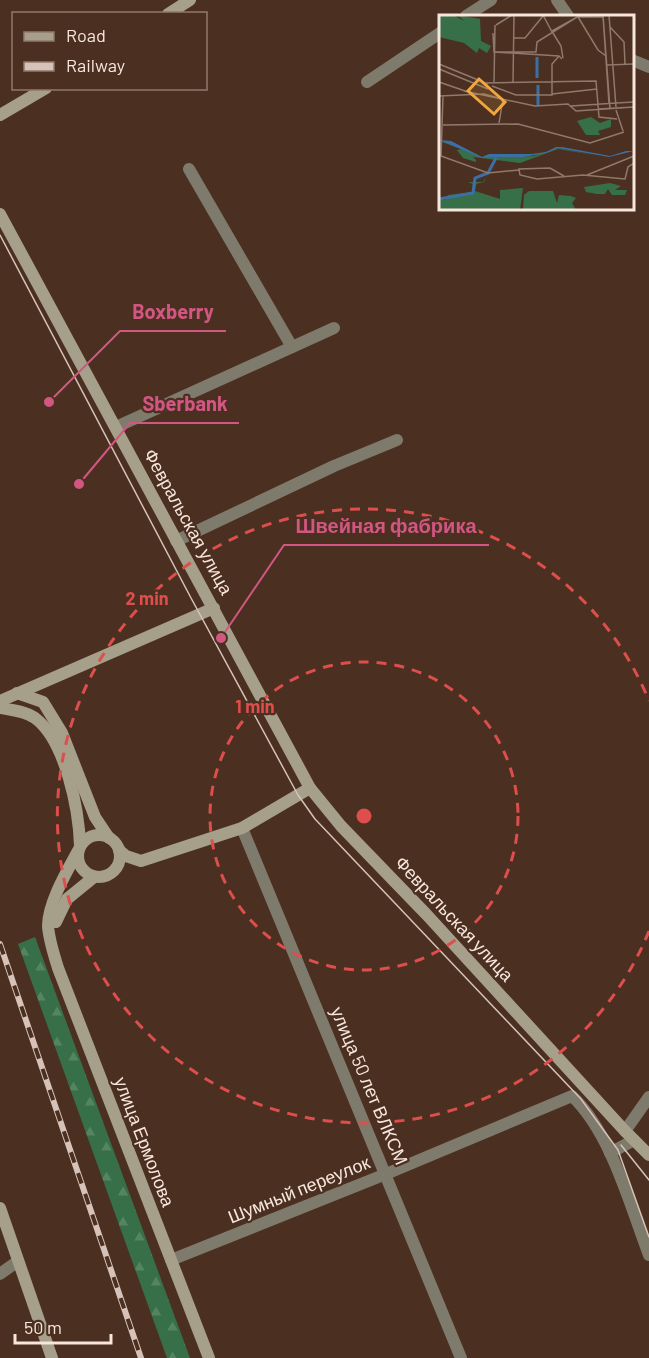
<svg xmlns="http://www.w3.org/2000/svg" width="649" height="1358" font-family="Barlow,sans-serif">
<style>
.forest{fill:url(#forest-firs)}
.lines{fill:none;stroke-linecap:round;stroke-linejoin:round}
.street{stroke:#7e7a6c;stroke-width:12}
.secondary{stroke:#a69f89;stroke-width:12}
.tram{stroke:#d6c2b8;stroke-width:1.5}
.rail-casing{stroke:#d6c2b8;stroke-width:6}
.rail{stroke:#4b3021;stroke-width:4;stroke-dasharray:11;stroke-linecap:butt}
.ring{fill:none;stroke:#dd4e4c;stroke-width:3;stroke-dasharray:10 8}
.labels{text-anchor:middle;stroke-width:4.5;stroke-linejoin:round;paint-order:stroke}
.street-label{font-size:18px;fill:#f8e6dd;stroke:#4b3021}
.inset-river{fill:none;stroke:#3b70a7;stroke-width:3}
.inset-road{fill:none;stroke:#90796c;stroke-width:1.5}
.view{fill:#f1a63f;fill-opacity:0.15;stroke:#f1a63f;stroke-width:3}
.inset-edge{fill:none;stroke:#f8e6dd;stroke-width:3}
.centre{fill:#dd4e4c;stroke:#4b3021;stroke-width:3}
.ring-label{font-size:18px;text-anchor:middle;font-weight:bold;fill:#dd4e4c;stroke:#4b3021;stroke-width:4.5;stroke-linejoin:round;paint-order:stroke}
.leader{fill:none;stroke:#d25682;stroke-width:2}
.callout-dot{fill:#d25682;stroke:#4b3021;stroke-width:2}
.callout-label{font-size:20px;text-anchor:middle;font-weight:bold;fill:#d25682;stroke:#4b3021;stroke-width:4.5;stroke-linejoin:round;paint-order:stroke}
</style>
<defs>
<pattern id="forest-firs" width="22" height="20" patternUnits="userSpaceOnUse" patternTransform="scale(1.5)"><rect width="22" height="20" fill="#376f48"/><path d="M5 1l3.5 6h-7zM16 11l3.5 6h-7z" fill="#558462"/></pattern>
</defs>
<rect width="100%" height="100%" fill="#4b3021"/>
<polygon class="forest" points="35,937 190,1358 167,1358 18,944"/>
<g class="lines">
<g class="street">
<polyline points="557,0 568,16"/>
<polyline points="466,16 491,0"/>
<polyline points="632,60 649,67"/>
<polyline points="367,82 440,33"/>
<polyline points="189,169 292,347"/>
<polyline points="116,427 334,328"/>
<polyline points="176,541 334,466 397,440"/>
<polyline points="242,828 461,1358"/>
<polyline points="625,1131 649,1097"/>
<polyline points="610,1153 634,1140"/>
<path d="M171 1260 386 1174 572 1096C611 1133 630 1205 649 1255"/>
<polyline points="0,1274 18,1261"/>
</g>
<g class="secondary">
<polyline points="168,14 190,0"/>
<polyline points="0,115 46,88"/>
<polyline points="0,214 310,788 341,826 427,915 625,1131 649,1155"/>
<polyline points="17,693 43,702 62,733 95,817 109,838"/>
<polyline points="0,701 214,608"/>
<path d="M0 708C12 710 25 711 35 718 66 741 79 811 80 846"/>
<circle cx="99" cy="856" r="21"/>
<polyline points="119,850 126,856 141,861 242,828 310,788"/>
<path d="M78 851C67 871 48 903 48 926 49 940 54 955 58 968L209 1358"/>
<polyline points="56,922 67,899 94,877"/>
<polyline points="0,1208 52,1358"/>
</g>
<g class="tram">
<polyline points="0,235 191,598 298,795 315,819 581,1099 618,1150 649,1237"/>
<polyline points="621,1145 649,1180"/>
</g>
<g class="rail-casing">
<polyline id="rail" points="0,944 141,1358"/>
</g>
<use href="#rail" class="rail"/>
</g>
<g class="ring">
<circle cx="364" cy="816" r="154"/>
<path d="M649 931A307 307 0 1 1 649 701"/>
</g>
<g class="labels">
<g class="street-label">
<text transform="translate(188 522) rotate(61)" y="6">Февральская улица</text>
<text transform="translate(454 919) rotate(47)" y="6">Февральская улица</text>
<text transform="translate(369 1086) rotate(67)" y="6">улица 50 лет ВЛКСМ</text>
<text transform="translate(144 1142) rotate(69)" y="6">улица Ермолова</text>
<text transform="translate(299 1190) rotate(-22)" y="6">Шумный переулок</text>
</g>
</g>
<g transform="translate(439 15)">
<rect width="195" height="195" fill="#4b3021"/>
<path d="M0 0H14L25 6V28L0 22ZM3 127H12L44 143 94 141 119 133 155 140 119 134 81 148 34 142 37 145V147L24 143 18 135 23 134Z" fill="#376f48"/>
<path d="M47 162 45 167 37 169 36 176 61 184V175L84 173 81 195H0V181L6 185 9 180 33 177 34 169 29 167H44ZM171 168 182 171 176 175H188L186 180H173L169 174 166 179H158L147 177 145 172Z" fill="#376f48"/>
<path d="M19 0 41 4 42 26 52 31 48 38 40 33 38 38 25 28V6Z" fill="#376f48"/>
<path d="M152 102 161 108 172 104V112L159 116 161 120H147L138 106Z" fill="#376f48"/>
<path d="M90 176H114L118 188 120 180 132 181 137 183 133 188 137 195H84L85 180Z" fill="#376f48"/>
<path d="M0 125 12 126 43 142 50 139H93L107 137 117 132H123L171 141 187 136H195L170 142 119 133 107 138 84 142 43 143Z" fill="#3b70a7"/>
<path class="inset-river" d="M98 42V63M99 70V90M0 184 34 178 36 163 49 158 57 143"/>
<path class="inset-road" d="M104 0 113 17M164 0 171 94M170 0 177 92M164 1 170 88M139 2 159 35 167 41M57 10 73 0M171 12 185 27 186 49M113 16 140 1 162 0M54 18 55 37H97L98 27 138 2H164M114 18 122 31 124 43M75 23H86L104 1M55 37 120 41M0 49 49 69M168 50 195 49M0 54 49 74M0 67 32 78M113 67V49L120 41 123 44M46 68 157 66 160 102 178 104M55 68 56 10M74 68 75 0M53 71 77 80H113V67M25 76 96 91 129 89 137 96 195 92M113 79 158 74M0 81 45 79 64 84 60 108M4 81 2 141 49 158 80 155M177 88 195 87M132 91 177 88M160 94 195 92M177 95 184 116M4 110 79 109 151 128 185 117M148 160 195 141M125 161 111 153 80 154 81 160 98 164 144 160 186 164 189 152 195 148"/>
<path class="view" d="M40 64 66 87 55 99 29 76Z"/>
<rect width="195" height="195" class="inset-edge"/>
</g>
<circle cx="364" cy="816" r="9" class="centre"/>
<g class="ring-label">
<text x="147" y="605">2 min</text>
<text x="255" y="713">1 min</text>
</g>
<path class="leader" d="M49 402L120 331H226M79 484L130 423H239M221 638L284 545H489"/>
<g class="callout-dot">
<circle cx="49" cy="402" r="6"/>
<circle cx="79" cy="484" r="6"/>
<circle cx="221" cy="638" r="6"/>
</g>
<g class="callout-label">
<text x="173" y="319">Boxberry</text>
<text x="185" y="411">Sberbank</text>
<text x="386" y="533">Швейная фабрика</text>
</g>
<rect x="12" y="12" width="195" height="78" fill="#4b3021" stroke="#90796c" stroke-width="1.5"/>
<rect x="24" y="32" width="30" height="9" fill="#a69f89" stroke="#90796c" stroke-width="1.5"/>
<text x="66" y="42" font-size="18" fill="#f8e6dd">Road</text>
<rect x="24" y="62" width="30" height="9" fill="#d6c2b8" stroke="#90796c" stroke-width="1.5"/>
<text x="66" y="72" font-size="18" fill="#f8e6dd">Railway</text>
<path d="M15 1334v9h96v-9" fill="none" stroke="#f8e6dd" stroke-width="3"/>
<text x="24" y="1334" font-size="18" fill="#f8e6dd" stroke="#4b3021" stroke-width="4.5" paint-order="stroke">50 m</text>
</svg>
